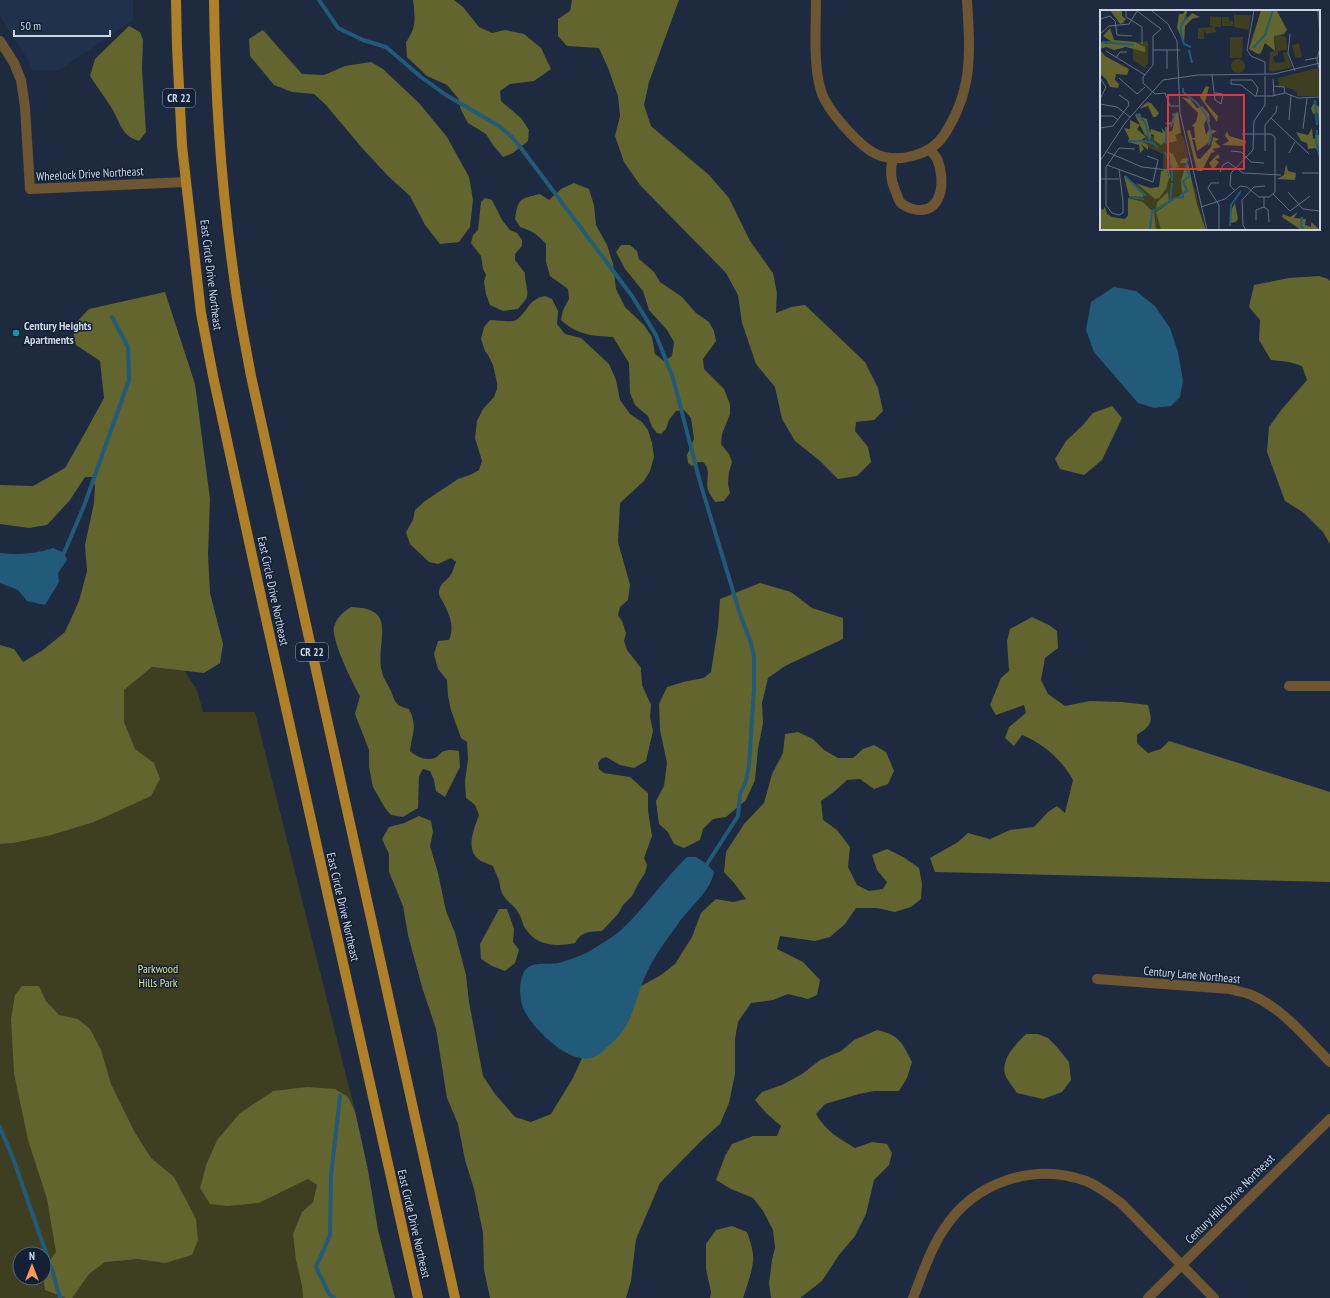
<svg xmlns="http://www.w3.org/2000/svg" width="1330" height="1298" font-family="'PT Sans Narrow',sans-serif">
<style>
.built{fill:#20314d}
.green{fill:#3e3f20;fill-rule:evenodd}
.forest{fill:#62652e}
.water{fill:#215b79}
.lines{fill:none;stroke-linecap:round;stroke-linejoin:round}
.stream{stroke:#215b79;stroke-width:4}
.minor{stroke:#6d5631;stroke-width:10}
.primary{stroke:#b08029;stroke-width:10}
.culture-dot{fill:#0f9aa8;stroke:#132036;stroke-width:1.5}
.labels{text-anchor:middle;stroke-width:3;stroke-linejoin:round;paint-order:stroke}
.shield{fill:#132036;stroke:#949fb0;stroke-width:1}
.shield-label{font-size:11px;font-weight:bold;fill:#ccd5e4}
.street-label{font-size:12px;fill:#ccd5e4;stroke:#132036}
.poi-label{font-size:12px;font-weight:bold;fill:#ccd5e4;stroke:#132036;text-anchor:start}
.park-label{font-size:12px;fill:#dbe08c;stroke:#132036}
.inset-river{fill:none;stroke:#215b79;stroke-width:2}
.inset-road{fill:none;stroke:#636e82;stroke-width:1}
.view{fill:#d5393b;fill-opacity:0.15;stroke:#d5393b;stroke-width:2}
.inset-edge{fill:none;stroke:#ccd5e4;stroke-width:2}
</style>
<rect width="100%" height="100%" fill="#1d2a40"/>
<polygon class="built" points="0,0 133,0 133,20 59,70 33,70 25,55 0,16"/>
<path class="green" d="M152 667 184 670 197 690 203 712H255L355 1111 348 1097 273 1091 240 1113 217 1140 206 1165 200 1188 259 1203 308 1179 317 1185 313 1202 302 1212 296 1260 302 1286 303 1298H0V710L124 711V690ZM20 1254H44V1278H20Z"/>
<g class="forest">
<path d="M413 0H454L463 7 479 27 492 33 505 30 524 34 541 48 551 69 534 81 510 84 500 91 501 101 521 118 529 130 528 141 513 153 503 157 493 145 486 134 468 123 461 110 458 98 447 85 427 76 407 57 406 42C417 27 415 17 413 0Z"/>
<polygon points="572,0 679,0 649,82 644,105 651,126 709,175 729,198 750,241 773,273 777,293 776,313 791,307 805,305 865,362 878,388 883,411 874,420 856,422 855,431 868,447 871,462 857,476 838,479 820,461 795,441 782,419 775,387 756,364 742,323 738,295 726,273 640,185 624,162 615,136 620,116 618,96 608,68 599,48 567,46 558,36 558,19 570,11"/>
<path d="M129 26 140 32 143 40 142 69 146 132 139 141C119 135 120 119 109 104 103 95 96 85 90 76L95 59Z"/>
<polygon points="263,30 302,74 324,75 345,66 371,62 383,69 419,103 447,137 469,177 473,200 470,227 459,242 440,244 425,225 410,196 388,176 363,149 325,104 314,94 292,92 274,85 250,56 249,39"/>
<path d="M574 183 589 189 594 205 596 225 607 245 613 264 616 289 625 307 644 325 652 337 655 354 664 361 672 356 674 342 667 330 649 310 643 291 625 269 616 252 621 245H630L637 251 639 259 654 272 660 282 682 297 696 313 709 322 714 331 716 341 703 359 704 369 724 389 730 404V414L722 434 721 444 729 454 732 462 729 472 728 484 730 493 724 501 715 502C713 498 709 494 708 490 705 481 712 470 703 462H698L692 466 688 463 687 455 694 439 691 418 684 410 676 411 669 420 666 429 661 434 657 433 652 427 648 416 635 405 630 393 629 363 613 337C593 336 577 335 561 320L563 310 569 299 568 289 550 276 546 262V244C538 235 531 230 520 227L515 219C518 198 520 199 540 194L549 200 561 189Z"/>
<path d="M485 198 492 200 502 220 510 230 517 233 522 240V246L515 254V260L525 273C524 281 530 291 526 299 524 302 520 306 518 309L503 311 490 305 486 294 484 282 486 275 483 269 481 256 471 243 473 235 478 230 481 202Z"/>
<polygon points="1319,276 1328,279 1330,281 1330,544 1323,532 1304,513 1285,501 1267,452 1269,427 1282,409 1307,380 1302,366 1289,362 1271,360 1259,340 1260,320 1249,307 1254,285 1289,278"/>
<polygon points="165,292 195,384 210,499 208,555 210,593 223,644 220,663 204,673 152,667 124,690 124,722 135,749 154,763 160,779 151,796 94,822 51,835 13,843 0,844 0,645 14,649 23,662 43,650 65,632 79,601 87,571 85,545 94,503 95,486 92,477 85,477 70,500 47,525 29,528 0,524 0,485 33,486 65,468 86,431 104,398 100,361 76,345 72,327 89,309"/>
<path d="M545 296 552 299 558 311 557 324 565 334 581 338 609 364 616 380 620 400 630 414 642 422 648 430 652 443 654 457 650 471 644 481 620 503 618 542 630 585 628 600 620 607 618 615 622 621 626 633 624 641 627 650 641 668 642 685 651 705 650 717 653 731 646 761 634 768 620 765 606 757 601 759 598 763 599 769 604 773 630 777 648 793V810L652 836 644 858 647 865 645 873 638 884 632 896 623 905 618 914 602 931C588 932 582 931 575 943 556 947 536 946 525 928 522 924 522 918 519 914 515 905 506 902 502 893 500 889 500 884 499 880 497 876 495 871 493 866 489 864 485 863 481 861 464 851 474 829 479 815L475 805 466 798 465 781 468 759 467 742 461 738 451 710 448 696 447 680 438 669 434 654 438 641 449 640C455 626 449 614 443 602 441 599 439 596 439 593 439 584 445 582 450 576 453 572 454 566 456 562L451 558 438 564 429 562 410 544 406 532 413 520 415 510 425 501 458 479 470 475 479 470 482 461 475 438 477 421 483 409 494 397 497 389V383L493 365 488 355 485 351 481 339 484 327 490 320C497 320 510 323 516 320 528 312 528 299 545 296Z"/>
<polygon points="1112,406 1122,418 1102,460 1084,475 1060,469 1055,459 1066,441 1083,425 1093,413"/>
<polygon points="760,583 791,592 812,608 843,618 843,639 785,666 768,678 762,703 763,723 758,749 755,780 746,800 726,817 713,819 703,829 700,840 684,848 674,844 668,832 659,824 656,801 664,786 667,763 660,730 659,704 667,687 683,682 704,678 711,672 718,627 720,599"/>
<path d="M351 607C401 608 374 643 382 672 383 678 388 684 391 691 395 702 396 706 409 709 418 727 412 733 410 751 417 757 426 761 435 758 438 757 440 753 442 752 448 749 453 750 459 751L460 767 445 797 436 791 434 780 430 771 423 769 419 776 418 808 403 817 391 815 385 808 373 787 369 767V750L355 714 360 696C353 684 331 640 334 627 337 617 343 612 351 607Z"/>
<path d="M1032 617 1049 625 1057 631 1058 648 1045 658 1041 680 1048 694 1065 706 1090 701 1122 702 1148 705C1153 722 1152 725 1137 735V743L1148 753 1161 749 1169 741 1330 792V882L935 872 930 858 958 842 968 833 990 839 1010 830 1034 827 1048 812 1057 806 1065 813 1073 780C1062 760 1044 744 1022 735L1014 746 1005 738 1009 727 1026 713 1024 705 996 715 990 705 1001 678 1009 671 1007 641 1010 629Z"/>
<polygon points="798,732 813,739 824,750 838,758 853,758 863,749 874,745 886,752 894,771 888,784 874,789 860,779 847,780 835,791 821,801 823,820 837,830 850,847 848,867 857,885 869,891 883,889 887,882 877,870 872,855 887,849 905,858 919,868 922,884 921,899 911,907 895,912 877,908 856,908 845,924 830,937 815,941 780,936 777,949 803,962 820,980 817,995 808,999 788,994 773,1000 751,1003 738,1022 735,1039 735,1074 729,1103 720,1124 702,1140 660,1183 636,1239 631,1281 626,1298 490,1298 484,1270 483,1233 474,1189 465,1160 458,1124 447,1098 436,1029 422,987 408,935 403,906 389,872 389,854 382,839 389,827 404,823 419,816 431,821 433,832 430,846 438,873 446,911 455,933 466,975 469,1002 483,1076 495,1094 515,1117 531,1122 551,1114 573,1078 587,1047 634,990 661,975 675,964 692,937 701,913 716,899 733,902 746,899 734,883 724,872 726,852 744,824 764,803 772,774 783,753 785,734"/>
<polygon points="499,909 507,909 514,929 513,942 519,950 515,963 505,971 492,966 481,959 480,944"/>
<path d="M22 986H39L46 1001 59 1015 78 1019 90 1029 101 1050 111 1084 134 1131 151 1158 174 1177 196 1219 198 1240 192 1255 165 1263 138 1259 105 1262 89 1274 72 1298H66L45 1290C42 1269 44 1269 56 1252L47 1199 28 1140 14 1073 11 1019 15 995Z"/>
<path d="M877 1030C899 1035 902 1042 912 1062L907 1078 899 1091H874L859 1094 825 1104 816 1114C826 1131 838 1138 855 1148L872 1142 887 1144 892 1153 889 1165 874 1180 866 1214 855 1236 839 1255 822 1281 800 1298H771L769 1283 772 1260 775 1248 773 1230 763 1211 753 1198 731 1189 716 1180 725 1156 732 1144 753 1136H777L781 1126 766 1113 755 1100 762 1092 782 1085 802 1074 820 1060 841 1051 854 1040Z"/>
<path d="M1026 1034H1038L1048 1038 1057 1047 1069 1062 1071 1080 1062 1092 1043 1099 1017 1093C1013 1087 1007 1080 1005 1074 1001 1058 1016 1044 1026 1034Z"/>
<polygon points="307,1087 335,1089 348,1097 355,1111 368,1170 378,1230 395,1298 303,1298 302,1286 296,1260 293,1234 302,1212 313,1202 317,1185 308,1179 259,1203 227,1206 210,1204 200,1188 206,1165 217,1140 240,1113 273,1091"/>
<path d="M732 1226 747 1232C750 1241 754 1251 753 1261 752 1273 747 1286 743 1298H710L711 1292 706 1269V1244L716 1230Z"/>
</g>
<g class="water">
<polygon points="1114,287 1136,291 1155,306 1170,328 1178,352 1183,381 1180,397 1171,406 1154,408 1138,403 1094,352 1086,330 1091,302"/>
<path d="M53 548 64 553 67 560 58 573 59 582 45 605 27 601 18 590 0 583V553C17 555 36 554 53 548Z"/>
<path d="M687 857H696L707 864 714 872C710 893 689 907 678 924 667 939 655 955 647 972 633 1002 635 1026 606 1048 603 1051 599 1055 594 1057 571 1067 533 1029 524 1010 519 1000 518 978 526 969 534 961 549 965 559 963 568 960 581 956 590 951 600 944 613 938 622 929 646 907 664 879 687 857Z"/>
</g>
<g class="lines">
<g class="stream">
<polyline points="319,0 338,28 363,40 386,47 421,77 446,95 499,126 511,136 521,148 632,296 656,335 673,378 700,482 740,614 751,643 754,658 754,689 749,766 746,781 740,794 738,816 707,864"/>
<polyline points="60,554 64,553 84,506 129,380 128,347 112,317"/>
<polyline points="0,1127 14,1161 52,1270 60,1298"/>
<polyline points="334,1298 329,1294 316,1267 330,1235 331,1176 340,1096"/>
</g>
<g class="minor">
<path d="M816 0C816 27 813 65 821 91 827 110 858 145 876 154 898 164 931 155 944 135 974 89 970 51 967 0"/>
<polyline points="0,41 14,63 21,80 25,107 30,189 186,182"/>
<path d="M893 158C890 169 890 179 895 190 897 194 898 199 900 202 902 205 909 208 913 209 943 217 946 179 937 159 936 156 932 153 930 150"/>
<polyline points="1289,686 1330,686"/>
<path d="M1097 979 1230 989C1236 991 1243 992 1249 994 1282 1007 1305 1037 1330 1062"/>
<path d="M913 1298C922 1275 930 1250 944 1229 974 1182 1034 1162 1086 1181 1099 1186 1111 1196 1122 1204L1214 1298"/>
<polyline points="1148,1298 1330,1119"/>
</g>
<g class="primary">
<polyline points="176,0 177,47 182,146 201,313 213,376 258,583 418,1298"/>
<path d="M214 0C215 93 221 186 234 277 238 310 245 343 251 376L455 1298"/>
</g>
</g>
<circle class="culture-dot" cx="16" cy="333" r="4"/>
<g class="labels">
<g class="shield">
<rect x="163" y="89" width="32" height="18" rx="3"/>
<rect x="296" y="643" width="32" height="18" rx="3"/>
</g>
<g class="shield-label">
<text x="179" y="102">CR 22</text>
<text x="312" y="656">CR 22</text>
</g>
<g class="street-label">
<text transform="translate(90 174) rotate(-3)" y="4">Wheelock Drive Northeast</text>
<text transform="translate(211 275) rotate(83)" y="4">East Circle Drive Northeast</text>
<text transform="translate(273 591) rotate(78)" y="4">East Circle Drive Northeast</text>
<text transform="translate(343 907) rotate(77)" y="4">East Circle Drive Northeast</text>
<text transform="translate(1192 975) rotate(5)" y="4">Century Lane Northeast</text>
<text transform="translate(1230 1199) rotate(-45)" y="4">Century Hills Drive Northeast</text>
<text transform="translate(414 1224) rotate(77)" y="4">East Circle Drive Northeast</text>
</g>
<g class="poi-label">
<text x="24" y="330">Century Heights<tspan x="24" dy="14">Apartments</tspan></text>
</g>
<g class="park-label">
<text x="158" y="973">Parkwood<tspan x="158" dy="14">Hills Park</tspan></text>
</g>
</g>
<g transform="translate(1100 10)">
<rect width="220" height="220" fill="#1d2a40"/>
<path d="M134 0 135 5H151L149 20 134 17ZM110 6 121 7V17H115L116 22 106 24 104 20V29H98V18L114 17 110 16ZM122 7H129V11H133V16H122ZM178 24 186 27 187 40 178 41V45L173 47 175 53 185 52 183 43 187 42 192 57 171 62 169 60 170 42 176 40 174 26ZM130 27H143L142 48H130ZM48 31V53L45 56 48 60 33 50V33ZM199 33 202 47 195 48 192 35ZM131 56a7 7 0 1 1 14 0a7 7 0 1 1-14 0ZM217 58 220 64V86H197V82L192 79 179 76 178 68ZM77 123 83 126 89 149 83 154 86 153 81 174 83 177 95 178 105 220H0L29 210V172L59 181 63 165V144L41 134 46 126H75Z" fill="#3e3f20"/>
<path d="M10 0H22V6L26 9 23 13 20 14ZM85 0H88L82 14 92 3 100 7 92 9 85 16 84 33 77 18 79 4H83ZM161 0 177 1 187 20 184 24 174 26 175 41 165 33 161 43 158 44 149 39ZM10 18 14 30 35 32 45 37V42L26 37 14 40 6 37 0 39V32L7 34 8 31 12 32 3 26ZM1 41 5 46 29 59 27 65 16 64 15 70 19 74 18 78 10 77 6 69 0 64ZM106 76 109 77 105 92 118 106 117 112 100 87ZM82 87 90 89 97 98 102 96 109 104 110 113 107 109 104 114 106 125 109 119 117 121 112 124 111 131 97 141 95 130 92 129 97 148 100 149 111 137 113 127 119 129 115 132 121 137 113 139 115 142 111 143 102 161H97L87 121 90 120 92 128H95L94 117 92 116 96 112 98 103ZM47 92 51 93 59 103 56 107H53L48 96 39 99ZM214 93 219 97V115L218 103 213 104 211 98ZM78 102 81 123 75 125 77 131 68 133 66 123 65 132 61 135 54 130V125L51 124V128L45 125 35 105 40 103 41 107 47 109 50 123 51 119 63 123 61 117 65 122 72 121 74 113 70 115 64 113 72 112 74 108 72 104ZM30 110 40 115 37 119 46 127 40 131 48 135V140L41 134 44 139 40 143 39 135 28 132 29 128 24 118 30 119ZM212 118 213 129 216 128 215 125H220L219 146 216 138 208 139 207 133 201 131 196 122 208 125ZM127 121 129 126 146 131 145 136 122 135 129 131 125 126ZM69 142 73 144 79 157 71 159ZM118 144 120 148 115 149 119 152 113 160 109 153ZM87 148 97 195 106 220H61L56 202 82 184 81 171 86 153H80L82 149ZM186 154 188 161 196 163 195 170 177 169 184 165ZM67 160 69 168 66 179 59 188 55 189 36 173 50 178 59 177 61 161ZM24 166H26L43 183V187L29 186ZM68 182 69 193 56 200 57 192ZM28 188 43 192 51 200H54L56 220H0V198L3 200 5 197 7 204 12 207 25 209 28 205ZM135 193 138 209 136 212 131 213 130 202ZM198 202 194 208 206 209 205 215 211 217V212L220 220H201L182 207 183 204 190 207Z" fill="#62652e"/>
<path class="inset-river" d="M218 0 220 21M87 6 81 16V24L84 34 91 37M2 32 34 35M153 38 165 25 173 0M89 40 92 53M83 78V82L97 93 106 105 111 123 109 135M215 90 217 115M36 104 45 112 50 132M71 117 75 103M217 120 216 131 220 148M28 131H44L53 133 58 138M66 134V117M65 142 72 159V171M25 166 46 186M30 187 44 189M70 192 72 173M202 207 201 216 204 220M130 216 131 195 141 181M50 220 52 202 75 188 83 187V183L87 181 83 171 90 166 86 158 88 148"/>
<path class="inset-road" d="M26 0V7L42 17V34M51 0 68 14 77 31 80 103 107 220M154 0 147 40 151 46 165 52V64M37 1 61 19 53 26V55L43 67V73L55 84 65 83 70 96H79M0 9 10 6 15 11 17 25 32 26M0 24 9 16 29 14 37 1M190 24 188 43 195 61M220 37 217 50 220 62M53 40H80M6 41 45 65M16 48 20 42H27M205 50 217 48M67 59V40M112 65 115 90 121 94 123 84 115 83M0 68 6 77 0 89M19 68 37 84 45 77M173 69 174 86M173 76 184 77 185 83M156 86 158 78 152 70H131V74L141 75 155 86H172L185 83 198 88 220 87M0 94 17 97 30 107M1 106H13L18 110M171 108 209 144M189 110 191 85M0 118 13 116 29 95 28 91 19 85M203 119 207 88M131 141 141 142 151 152 164 153M165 141V115L176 102 177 96M7 142 42 157 68 160 70 168M189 143 195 132M0 151 25 113 63 70 98 65 174 64 220 53M7 155 53 172 58 150 47 146M19 159 23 192V203L19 205 12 203 6 195V157L19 138 35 139M120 162 123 155 128 152 143 163 181 165M202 163H220M1 169H19M134 180 130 175 131 163 153 140 154 111 165 95V66M188 182 203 199 220 201M173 184 190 201 210 186M101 197 125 189 140 176 147 177 159 187H169L175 182V127L171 124H142M164 197 168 200 169 212M156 210V200L164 197V187M119 220V195L108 178 111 173H119M146 220 143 215 142 190 154 177 165 176"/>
<path class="view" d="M68 85H144V159H68Z"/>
<rect width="220" height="220" class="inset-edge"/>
</g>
<g transform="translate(32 1266)"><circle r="19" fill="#132036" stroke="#5d687c"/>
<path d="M0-3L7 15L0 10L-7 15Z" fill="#fe9b58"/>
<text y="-6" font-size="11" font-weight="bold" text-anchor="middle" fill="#ccd5e4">N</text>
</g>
<path d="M14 30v6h96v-6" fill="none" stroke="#ccd5e4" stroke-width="2"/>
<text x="20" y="30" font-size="12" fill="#ccd5e4" stroke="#132036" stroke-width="3" paint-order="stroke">50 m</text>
</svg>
